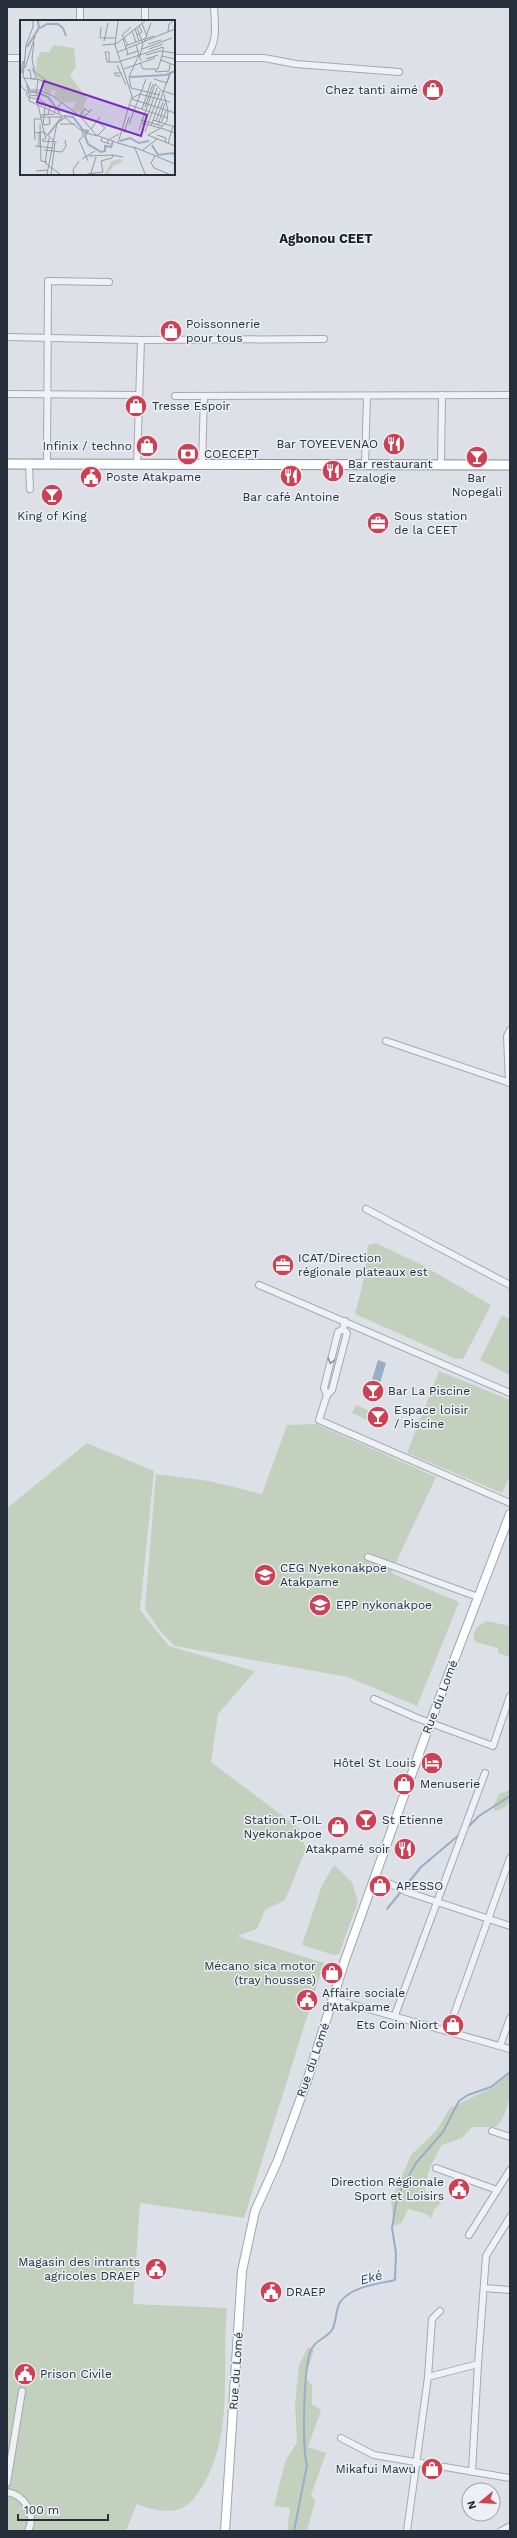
<svg xmlns="http://www.w3.org/2000/svg" width="517" height="2538" font-family="'Work Sans',sans-serif">
<style>
.green{fill:#c3d0be}
.water{fill:#98aec7}
.lines{fill:none;stroke-linecap:round;stroke-linejoin:round}
.stream{stroke:#98aec7;stroke-width:2}
.minor-casing{stroke:#a3a8b1;stroke-width:8}
.major-casing{stroke:#9da5b2;stroke-width:10}
.highway-casing{stroke:#858e9d;stroke-width:11}
.minor{stroke:#f0f1f5;stroke-width:6}
.major{stroke:#fff;stroke-width:8}
.highway{stroke:#fff;stroke-width:9}
.oneway{stroke:#8c9099}
.labels{text-anchor:middle;stroke-width:3;stroke-linejoin:round;paint-order:stroke}
.poi-label{font-size:12px;fill:#272f3d;stroke:#ecf0f4;text-anchor:start}
.street-label{font-size:12px;fill:#272f3d;stroke:#ecf0f4}
.neighbourhood-label{font-size:13px;font-weight:bold;fill:#19202d;stroke:#ecf0f4}
.water-label{font-size:13px;font-style:italic;fill:#324d70;stroke:#ecf0f4}
.inset-river{fill:none;stroke:#98aec7;stroke-width:2}
.inset-road{fill:none;stroke:#949aa3;stroke-width:1}
.view{fill:#7b2cbf;fill-opacity:0.15;stroke:#7b2cbf;stroke-width:2}
.inset-edge{fill:none;stroke:#272f3d;stroke-width:2}
</style>
<rect width="100%" height="100%" fill="#dde1e7"/>
<g class="green">
<polygon points="376,1243 424,1266 491,1305 463,1359 456,1359 355,1314 363,1283 368,1245"/>
<polygon points="502,1315 510,1319 510,1375 480,1360"/>
<polygon points="439,1371 510,1400 510,1476 502,1493 407,1453"/>
<polygon points="356,1405 375,1413 371,1422 352,1413"/>
<polygon points="316,1424 436,1477 391,1573 459,1602 417,1706 348,1677 175,1646 161,1632 145,1609 156,1474 209,1481 262,1494 287,1425"/>
<path d="M87 1443 154 1471 140 1610 169 1646 255 1671 218 1714 211 1762 299 1828 306 1849 285 1900 265 1910 257 1929 237 1936 324 1963 244 2218 140 2203 133 2304 227 2308C221 2368 235 2433 202 2487 197 2494 192 2503 184 2507 170 2515 150 2509 137 2504L126 2531H7V1508Z"/>
<path d="M487 1621 510 1626V1657L498 1653V1648L475 1642C471 1631 478 1625 487 1621Z"/>
<path d="M510 1790C510 1804 508 1807 495 1811L493 1807 499 1794Z"/>
<polygon points="334,1865 352,1882 358,1902 339,1954 334,1955 302,1945 322,1885"/>
<path d="M510 2073C510 2094 510 2112 496 2127H472L462 2138 442 2145C433 2160 426 2173 425 2191L441 2202 433 2212 432 2218 423 2213 408 2209 402 2222 394 2226 391 2201 411 2155 437 2130 450 2108 492 2088Z"/>
<polygon points="308,2347 314,2350 305,2378 312,2385 312,2404 321,2410 308,2447 326,2453 311,2495 315,2501 307,2531 287,2531 290,2508 274,2506 285,2462 297,2442 295,2404 299,2365"/>
</g>
<polygon class="water" points="378,1360 386,1363 379,1386 371,1383"/>
<g class="lines">
<g class="stream">
<polyline points="467,1828 479,1816 510,1796"/>
<polyline points="387,1909 421,1867 459,1835"/>
<path d="M294 2531 307 2465C302 2451 303 2362 312 2348 316 2340 328 2337 332 2330 337 2322 335 2308 341 2301 353 2286 378 2284 395 2280L396 2253 392 2228 397 2197 416 2163 443 2132 459 2101 468 2095 491 2087 510 2072"/>
</g>
<g class="minor-casing">
<g id="minor">
<polyline points="80,7 80,21"/>
<polyline points="145,7 145,21"/>
<path d="M206 57C218 41 215 26 214 7"/>
<polyline points="7,58 21,58"/>
<polyline points="174,58 264,58 296,64 399,72"/>
<polyline points="7,337 141,340 324,339"/>
<polyline points="7,394 139,395"/>
<polyline points="175,396 510,395"/>
<polyline points="29,464 30,489"/>
<polyline points="47,464 48,281 109,282"/>
<polyline points="137,464 141,340"/>
<polyline points="202,464 204,396"/>
<polyline points="365,465 367,396"/>
<polyline points="441,465 442,395"/>
<polyline points="386,1041 510,1083"/>
<polyline points="509,1083 507,1036 510,1030"/>
<polyline points="366,1209 510,1285"/>
<polyline points="259,1285 510,1393"/>
<polyline points="345,1321 343,1329 347,1333 332,1390 327,1395 319,1420 510,1503"/>
<polyline points="327,1395 324,1388 338,1332 343,1329"/>
<polyline points="368,1557 478,1597"/>
<polyline points="374,1699 417,1718 493,1746 510,1696"/>
<polyline points="376,1877 407,1892 510,1926"/>
<polyline points="333,1999 510,2049"/>
<polyline points="395,2015 485,1773"/>
<polyline points="448,2031 510,1858"/>
<polyline points="500,2046 510,2018"/>
<polyline points="492,2131 510,2137"/>
<polyline points="436,2168 497,2190"/>
<polyline points="469,2235 510,2170"/>
<polyline points="484,2288 510,2290"/>
<polyline points="428,2377 432,2319 440,2311"/>
<polyline points="341,2438 374,2455 510,2478"/>
<polyline points="472,2472 478,2364"/>
<polyline points="7,2483 22,2391"/>
<path d="M7 2492C24 2495 37 2514 28 2531"/>
<polyline points="407,2531 428,2377 478,2364 486,2256 510,2217"/>
<polyline points="501,2531 510,2526"/>
</g>
</g>
<g class="major-casing">
<polyline id="major" points="225,2531 242,2271 255,2211 278,2160 308,2078 344,1963 430,1723 510,1514"/>
</g>
<g class="highway-casing">
<polyline id="highway" points="7,464 510,465"/>
</g>
<use href="#minor" class="minor"/>
<use href="#major" class="major"/>
<use href="#highway" class="highway"/>
</g>
<defs><path id="oneway-chevron" d="M-2-3.5L2.5 0L-2 3.5" fill="none" stroke-width="1.6" stroke-linecap="round" stroke-linejoin="round"/></defs>
<use class="oneway" href="#oneway-chevron" transform="translate(331 1361) rotate(105)"/>
<defs>
<g id="shop-disc" transform="scale(1.15)"><circle r="9.5" fill="#cb4256" stroke="#ecf0f4"/><path d="M-5-2.5h2.3a2.7 3.5 0 0 1 5.4 0H5L5.5 6h-11ZM-1.5-2.5h3a1.5 2.3 0 0 0-3 0Z" fill="#fff"/></g>
<g id="restaurant-disc" transform="scale(1.15)"><circle r="9.5" fill="#cb4256" stroke="#ecf0f4"/><path d="M-5-6h1v4h1v-4h1v4h1v-4h1v5L-1.5 .5V6h-2V.5L-5-1ZM5-6V6H3V1.5H1.5Q1.5-4 5-6Z" fill="#fff"/></g>
<g id="bank-disc" transform="scale(1.15)"><circle r="9.5" fill="#cb4256" stroke="#ecf0f4"/><path d="M-6-4H6V4H-6ZM0-2.3a2.3 2.3 0 1 0 0 4.6a2.3 2.3 0 1 0 0-4.6Z" fill="#fff"/></g>
<g id="bar-disc" transform="scale(1.15)"><circle r="9.5" fill="#cb4256" stroke="#ecf0f4"/><path d="M-6-5H6L.8 .8V4.5H3.5V6h-7V4.5H-.8V.8Z" fill="#fff"/></g>
<g id="civic-disc" transform="scale(1.15)"><circle r="9.5" fill="#cb4256" stroke="#ecf0f4"/><path d="M-.6-6.5H3V-4.5H.6V-3L4-1V1h2V6H-6V1h2V-1L-.6-3ZM-1.2 2.5V6h2.4V2.5Z" fill="#fff"/></g>
<g id="office-disc" transform="scale(1.15)"><circle r="9.5" fill="#cb4256" stroke="#ecf0f4"/><path d="M-6-3h4V-5.5h4V-3h4V5H-6ZM-1-4.5V-3h2v-1.5ZM-6 0V1H6V0Z" fill="#fff"/></g>
<g id="school-disc" transform="scale(1.15)"><circle r="9.5" fill="#cb4256" stroke="#ecf0f4"/><path d="M0-5L7-2L0 1L-7-2ZM-4 1L0 2.5L4 1V4Q0 6-4 4Z" fill="#fff"/></g>
<g id="hotel-disc" transform="scale(1.15)"><circle r="9.5" fill="#cb4256" stroke="#ecf0f4"/><path d="M-6-4.5h1.5V1H6V5H4.5V3h-9V5H-6ZM-4 0a1.8 1.8 0 1 1 3.6 0ZM.5 0V-2.5h3Q6-2.5 6 0Z" fill="#fff"/></g>
</defs>
<g fill-rule="evenodd">
<use href="#shop-disc" x="433" y="90"/>
<use href="#shop-disc" x="171" y="331"/>
<use href="#shop-disc" x="136" y="406"/>
<use href="#restaurant-disc" x="394" y="444"/>
<use href="#shop-disc" x="147" y="446"/>
<use href="#bank-disc" x="188" y="454"/>
<use href="#bar-disc" x="477" y="457"/>
<use href="#restaurant-disc" x="333" y="471"/>
<use href="#restaurant-disc" x="291" y="476"/>
<use href="#civic-disc" x="91" y="477"/>
<use href="#bar-disc" x="52" y="495"/>
<use href="#office-disc" x="378" y="523"/>
<use href="#office-disc" x="283" y="1265"/>
<use href="#bar-disc" x="373" y="1391"/>
<use href="#bar-disc" x="378" y="1417"/>
<use href="#school-disc" x="265" y="1575"/>
<use href="#school-disc" x="320" y="1605"/>
<use href="#hotel-disc" x="432" y="1763"/>
<use href="#shop-disc" x="404" y="1784"/>
<use href="#bar-disc" x="366" y="1820"/>
<use href="#shop-disc" x="338" y="1827"/>
<use href="#restaurant-disc" x="405" y="1849"/>
<use href="#shop-disc" x="380" y="1886"/>
<use href="#shop-disc" x="332" y="1973"/>
<use href="#civic-disc" x="307" y="2000"/>
<use href="#shop-disc" x="453" y="2025"/>
<use href="#civic-disc" x="459" y="2189"/>
<use href="#civic-disc" x="156" y="2269"/>
<use href="#civic-disc" x="271" y="2292"/>
<use href="#civic-disc" x="25" y="2374"/>
<use href="#shop-disc" x="432" y="2469"/>
</g>
<g class="labels">
<g class="poi-label">
<text x="418" y="94" text-anchor="end">Chez tanti aimé</text>
<text x="186" y="328">Poissonnerie<tspan x="186" dy="14">pour tous</tspan></text>
<text x="152" y="410">Tresse Espoir</text>
<text x="378" y="448" text-anchor="end">Bar TOYEEVENAO</text>
<text x="132" y="450" text-anchor="end">Infinix / techno</text>
<text x="204" y="458">COECEPT</text>
<text x="348" y="468">Bar restaurant<tspan x="348" dy="14">Ezalogie</tspan></text>
<text x="106" y="481">Poste Atakpame</text>
<text x="477" y="482" text-anchor="middle">Bar<tspan x="477" dy="14">Nopegali</tspan></text>
<text x="291" y="501" text-anchor="middle">Bar café Antoine</text>
<text x="52" y="520" text-anchor="middle">King of King</text>
<text x="394" y="520">Sous station<tspan x="394" dy="14">de la CEET</tspan></text>
<text x="298" y="1262">ICAT/Direction<tspan x="298" dy="14">régionale plateaux est</tspan></text>
<text x="388" y="1395">Bar La Piscine</text>
<text x="394" y="1414">Espace loisir<tspan x="394" dy="14">/ Piscine</tspan></text>
<text x="280" y="1572">CEG Nyekonakpoe<tspan x="280" dy="14">Atakpame</tspan></text>
<text x="336" y="1609">EPP nykonakpoe</text>
<text x="416" y="1767" text-anchor="end">Hôtel St Louis</text>
<text x="420" y="1788">Menuserie</text>
<text x="322" y="1824" text-anchor="end">Station T-OIL<tspan x="322" dy="14">Nyekonakpoe</tspan></text>
<text x="382" y="1824">St Etienne</text>
<text x="390" y="1853" text-anchor="end">Atakpamé soir</text>
<text x="396" y="1890">APESSO</text>
<text x="316" y="1970" text-anchor="end">Mécano sica motor<tspan x="316" dy="14">(tray housses)</tspan></text>
<text x="322" y="1997">Affaire sociale<tspan x="322" dy="14">d'Atakpame</tspan></text>
<text x="438" y="2029" text-anchor="end">Ets Coin Niort</text>
<text x="444" y="2186" text-anchor="end">Direction Régionale<tspan x="444" dy="14">Sport et Loisirs</tspan></text>
<text x="140" y="2266" text-anchor="end">Magasin des intrants<tspan x="140" dy="14">agricoles DRAEP</tspan></text>
<text x="286" y="2296">DRAEP</text>
<text x="40" y="2378">Prison Civile</text>
<text x="416" y="2473" text-anchor="end">Mikafui Mawu</text>
</g>
<g class="street-label">
<text transform="translate(440 1697) rotate(-69)" y="4">Rue du Lomé</text>
<text transform="translate(313 2060) rotate(-71)" y="4">Rue du Lomé</text>
<text transform="translate(236 2371) rotate(-86)" y="4">Rue du Lomé</text>
</g>
<g class="neighbourhood-label">
<text x="326" y="243">Agbonou CEET</text>
</g>
<g class="water-label">
<text transform="translate(371 2277) rotate(-15)" y="5">Eké</text>
</g>
</g>
<g transform="translate(20 20)">
<rect width="155" height="155" fill="#dde1e7"/>
<path d="M34 25 54 28 56 47 50 55 67 79 63 86 66 88 63 92 66 95 63 98 58 90 56 93 52 89 56 84 55 81 48 83 45 80 46 84 34 76 36 71 32 70 30 74 24 71 22 62 16 59 17 38 21 32H29ZM100 139 103 142 93 146 88 154H85L92 141Z" fill="#c3d0be"/>
<path class="inset-river" d="M20 8 27 4H38L43 8 46 16M7 27 19 8 18 1M2 53 3 41M110 57 146 55 155 51M7 65 9 72H16L28 77 40 93M44 96 53 97 63 110 68 111 65 116 68 124 81 132 85 131V126L91 127 93 121M28 115 42 97M100 121 110 118 119 123 129 121M132 125 138 135 153 133 155 136"/>
<path class="inset-road" d="M98 1 95 25 112 76 98 123 115 128 125 154M122 4 127 16M81 7 80 18H95M115 9 119 21M148 12 149 4 153 1M117 15 122 12 119 6M103 19 108 34M84 21 88 3M14 22 12 39 15 52 26 60M116 22 134 16M124 22 131 3M128 24 141 20M82 25 96 24 125 1M108 25 102 15 111 7M116 25 121 41M105 26 116 22 112 11M122 29 152 18M129 29 143 24M98 32 155 9M106 35 118 31M120 35 143 27V32M126 35 140 31 155 33M142 36 155 39M126 39 138 35M141 40 154 45M101 41 120 35 123 24 117 8M89 42V32H85L87 42H100M120 43 123 49H138L143 32M97 45 106 65M5 48 15 16M104 49 135 38M135 49 136 52 149 51 150 44M7 50H10L11 58 14 59 16 57 12 48M100 56H96L94 53H102M3 58 6 25 13 7V1M4 58 21 60 24 63 26 61M4 58 10 70H19L33 76 61 97 76 115 98 123M134 59 147 63 150 54M0 65 10 75 18 76M111 68 109 57 119 35M111 68 140 75M21 71 17 80 24 112 33 120M143 71 155 75M6 73 8 77 17 79M10 75 9 81 43 96 63 112 77 116M16 75 18 60M18 78 30 87 28 94M112 78 120 74 150 82M112 79 155 93M110 85 148 98M125 87 133 64M122 89 131 62M34 92 42 82M21 95 35 94M59 96 65 89 69 92M21 97H42M127 98 137 68M62 99 72 89M121 100 142 106M133 100 155 107M77 101 85 108 77 116M136 101 143 82M122 103 140 108M141 103 146 91M20 104 21 141 27 142M40 104H55M109 104 126 59M23 105 25 87M24 105 30 104 29 97M138 105 145 83M131 106 150 53M141 108 155 113M71 109 80 97M119 110 135 64 143 72M63 112V117L59 120 68 141M125 112 140 71M14 113 24 112 26 118 22 120M19 113V126M104 113 109 97M128 115 141 108 147 101 148 91 144 74M128 115 155 126M137 115 146 118 145 122M29 118 25 143 40 154M82 118 81 121 90 124M15 120 14 99H21M22 121 37 122M87 123 88 120 99 114M148 123 153 106M15 126 33 128M114 127 155 144M24 130 42 132 46 126 45 120M123 130 137 119M69 136 92 135 103 137M135 136 131 143 134 148 149 154M62 139 75 131M16 151 28 150M71 153 76 137M27 154 37 103 45 98M31 154 35 123M54 154 53 150 59 141M67 154 83 152 81 141 92 138 93 135"/>
<path class="view" d="M24 61 127 95 121 116 17 82Z"/>
<rect width="155" height="155" class="inset-edge"/>
</g>
<rect width="517" height="2538" fill="none" stroke="#272f3d" stroke-width="16"/>
<g transform="translate(481 2502) rotate(252)"><circle r="19" fill="#ecf0f4" stroke="#9da3ab"/>
<path d="M0-3L7 15L0 10L-7 15Z" fill="#cb4256"/>
<text y="-6" font-size="11" font-weight="bold" text-anchor="middle" fill="#272f3d">N</text>
</g>
<path d="M18 2514v6h90v-6" fill="none" stroke="#272f3d" stroke-width="2"/>
<text x="24" y="2514" font-size="12" fill="#272f3d" stroke="#ecf0f4" stroke-width="3" paint-order="stroke">100 m</text>
</svg>
